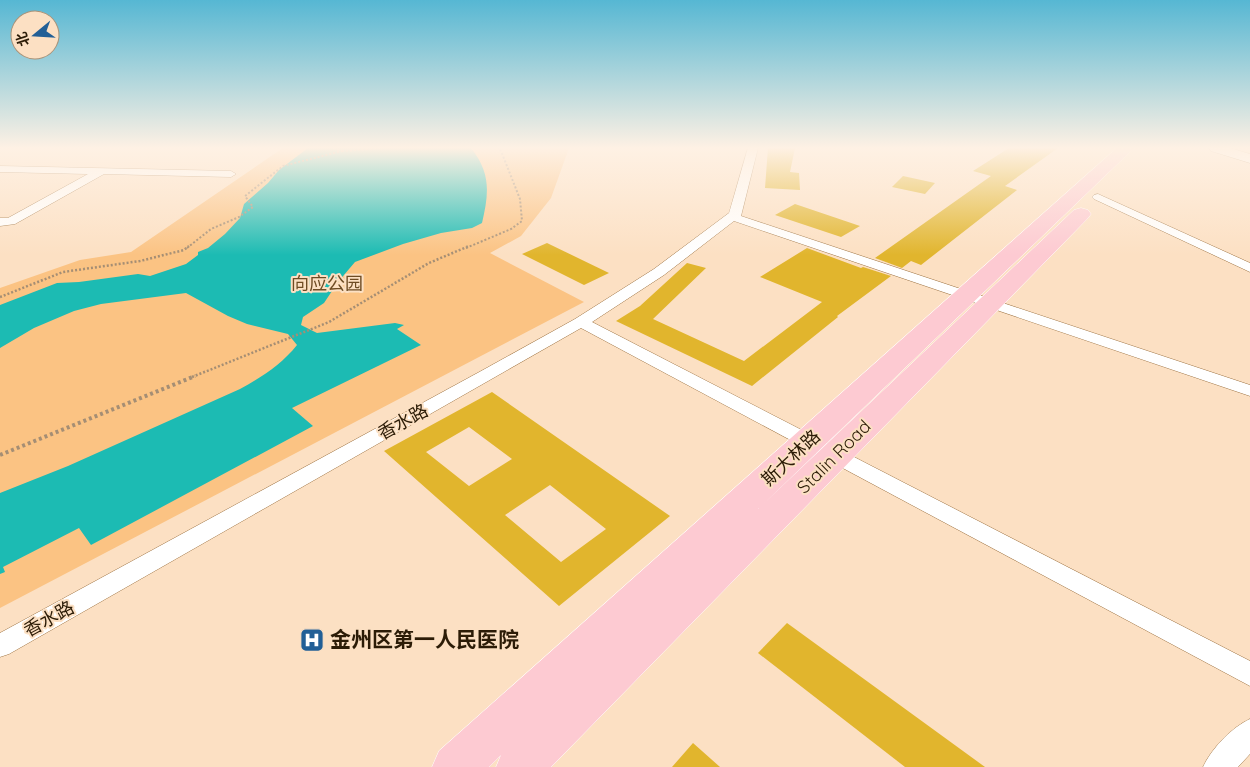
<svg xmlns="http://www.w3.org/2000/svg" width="1250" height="767" font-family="Quicksand,'Noto Sans SC',sans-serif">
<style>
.green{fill:#fbc383}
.water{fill:#1cbbb3}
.building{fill:#e1b52d;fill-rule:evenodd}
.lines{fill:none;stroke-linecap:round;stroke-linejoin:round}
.street-casing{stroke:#9e7444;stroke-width:1}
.secondary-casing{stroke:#9e7444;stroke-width:1}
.primary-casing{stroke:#fff;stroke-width:1}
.path-far2{stroke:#a58e74;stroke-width:2;stroke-dasharray:2 2;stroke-linecap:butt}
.path-far1{stroke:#a58e74;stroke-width:2.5;stroke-dasharray:2 2;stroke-linecap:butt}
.path{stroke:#a58e74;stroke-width:4;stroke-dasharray:3 3;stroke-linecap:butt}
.street{fill:#fff;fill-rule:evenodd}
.secondary{fill:#fff;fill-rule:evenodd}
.primary{fill:#fdcad2;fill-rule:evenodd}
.labels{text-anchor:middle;stroke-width:4;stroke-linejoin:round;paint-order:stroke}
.park-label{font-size:18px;fill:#6e4c24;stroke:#fce0c3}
.street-label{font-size:18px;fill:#2c1c07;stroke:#fce0c3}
.near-poi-label{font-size:21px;font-weight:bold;fill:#2c1c07;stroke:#fce0c3;text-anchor:start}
</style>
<rect width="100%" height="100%" fill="#fce0c3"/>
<polygon class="green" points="283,148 569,148 551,198 521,236 490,253 584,302 0,608 0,288 80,260 131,252"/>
<path class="water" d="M308 148H471C491 173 489 193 482 223L472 228 441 233 403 244 355 262 338 282 324 303 303 317 301 325 317 333 395 323 404 325 397 329 421 345 292 408 313 426 91 545 79 528 3 567 5 572 0 574V493L68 466 240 389C262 377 281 365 297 345L288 334 247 324 228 316 186 293 101 304 74 311 34 328 0 348V305L57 283 79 282 138 274 150 276 186 264 198 255V252L208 248 225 234 240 218 244 204 268 183 279 170Z"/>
<g class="building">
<polygon points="768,148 795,148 790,172 799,173 800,190 765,188"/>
<polygon points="1009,148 1058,148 1005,186 1017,190 921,265 911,261 902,268 875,258 991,176 973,171"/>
<polygon points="903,176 935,183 925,194 892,187"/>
<polygon points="795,204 860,226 841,237 775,215"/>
<polygon points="547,243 609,273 584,285 522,254"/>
<polygon points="807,248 861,268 863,267 891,276 837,316 838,317 752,386 616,321 640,306 687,263 706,268 653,319 744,361 822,302 760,277"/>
<path d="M492 392 670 516 559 606 384 451ZM469 427 512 459 469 486 426 452ZM550 485 606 529 561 562 505 515Z"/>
<polygon points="787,623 985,767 905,767 758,653"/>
<polygon points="693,743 720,767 672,767"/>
</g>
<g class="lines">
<g class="street-casing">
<g id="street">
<polygon points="748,148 758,148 741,216 1250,385 1250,396 734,221 664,275 592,322 1250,661 1250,686 581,328 9,654 0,657 0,633 483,370 575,319 654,269 729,213"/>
<polygon points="0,166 231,171 236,174 231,177 104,174 15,224 0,226 0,218 8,218 88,174 0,172"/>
<polygon points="1098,194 1250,263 1250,272 1094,199 1092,197 1094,195"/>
<path d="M1250 719V754L1238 767H1203C1211 749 1232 727 1250 719Z"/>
</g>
</g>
<g class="secondary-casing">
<polygon id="secondary" points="1209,148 1230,148 1250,154 1250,163 1211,151"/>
</g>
<g class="primary-casing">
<polygon id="primary" points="1117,148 1134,148 758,509 1074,210 1081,208 1088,210 1091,214 1088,218 551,767 496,767 501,755 489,767 432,767 439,751"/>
</g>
<g class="path-far2">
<polyline points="342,151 381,148"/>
<polyline points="187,248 211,229 239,217 253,207 245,196 283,166 342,151 332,148"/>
<polyline points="466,248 511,229 522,221 520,199 501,151 498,148"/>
</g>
<g class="path-far1">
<polyline points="0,297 63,272 140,261 184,250 189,246"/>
<polyline points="192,377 329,322 429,263 469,246"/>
</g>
<polyline class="path" points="0,455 195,376"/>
<use href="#street" class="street"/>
<use href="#secondary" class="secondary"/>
<use href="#primary" class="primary"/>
</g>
<linearGradient id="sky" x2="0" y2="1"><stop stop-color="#56b7d3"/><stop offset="0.58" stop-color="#fef1e4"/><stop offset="1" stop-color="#fef1e4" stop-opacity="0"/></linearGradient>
<rect width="1250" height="255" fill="url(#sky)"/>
<defs>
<g id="hospital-square" transform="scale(1.25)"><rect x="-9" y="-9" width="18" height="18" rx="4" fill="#225f96" stroke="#fce0c3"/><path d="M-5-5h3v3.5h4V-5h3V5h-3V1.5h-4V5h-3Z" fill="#fff"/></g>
</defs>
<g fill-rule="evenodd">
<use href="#hospital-square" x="312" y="640"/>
</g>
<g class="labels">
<g class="park-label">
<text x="327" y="290">向应公园</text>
</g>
<g class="street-label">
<text transform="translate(403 422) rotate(-29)" y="6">香水路</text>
<text transform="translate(834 457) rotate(-45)" y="6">Stalin Road</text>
<text transform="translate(791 458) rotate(-43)" y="6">斯大林路</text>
<text transform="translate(49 619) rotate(-29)" y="6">香水路</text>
</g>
<g class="near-poi-label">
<text x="330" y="647">金州区第一人民医院</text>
</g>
</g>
<g transform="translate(35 35) rotate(252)"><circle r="24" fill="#fce0c3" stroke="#a99278"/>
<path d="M0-4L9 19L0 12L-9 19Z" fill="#225f96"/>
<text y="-8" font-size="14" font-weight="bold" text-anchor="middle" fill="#2c1c07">北</text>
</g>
</svg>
